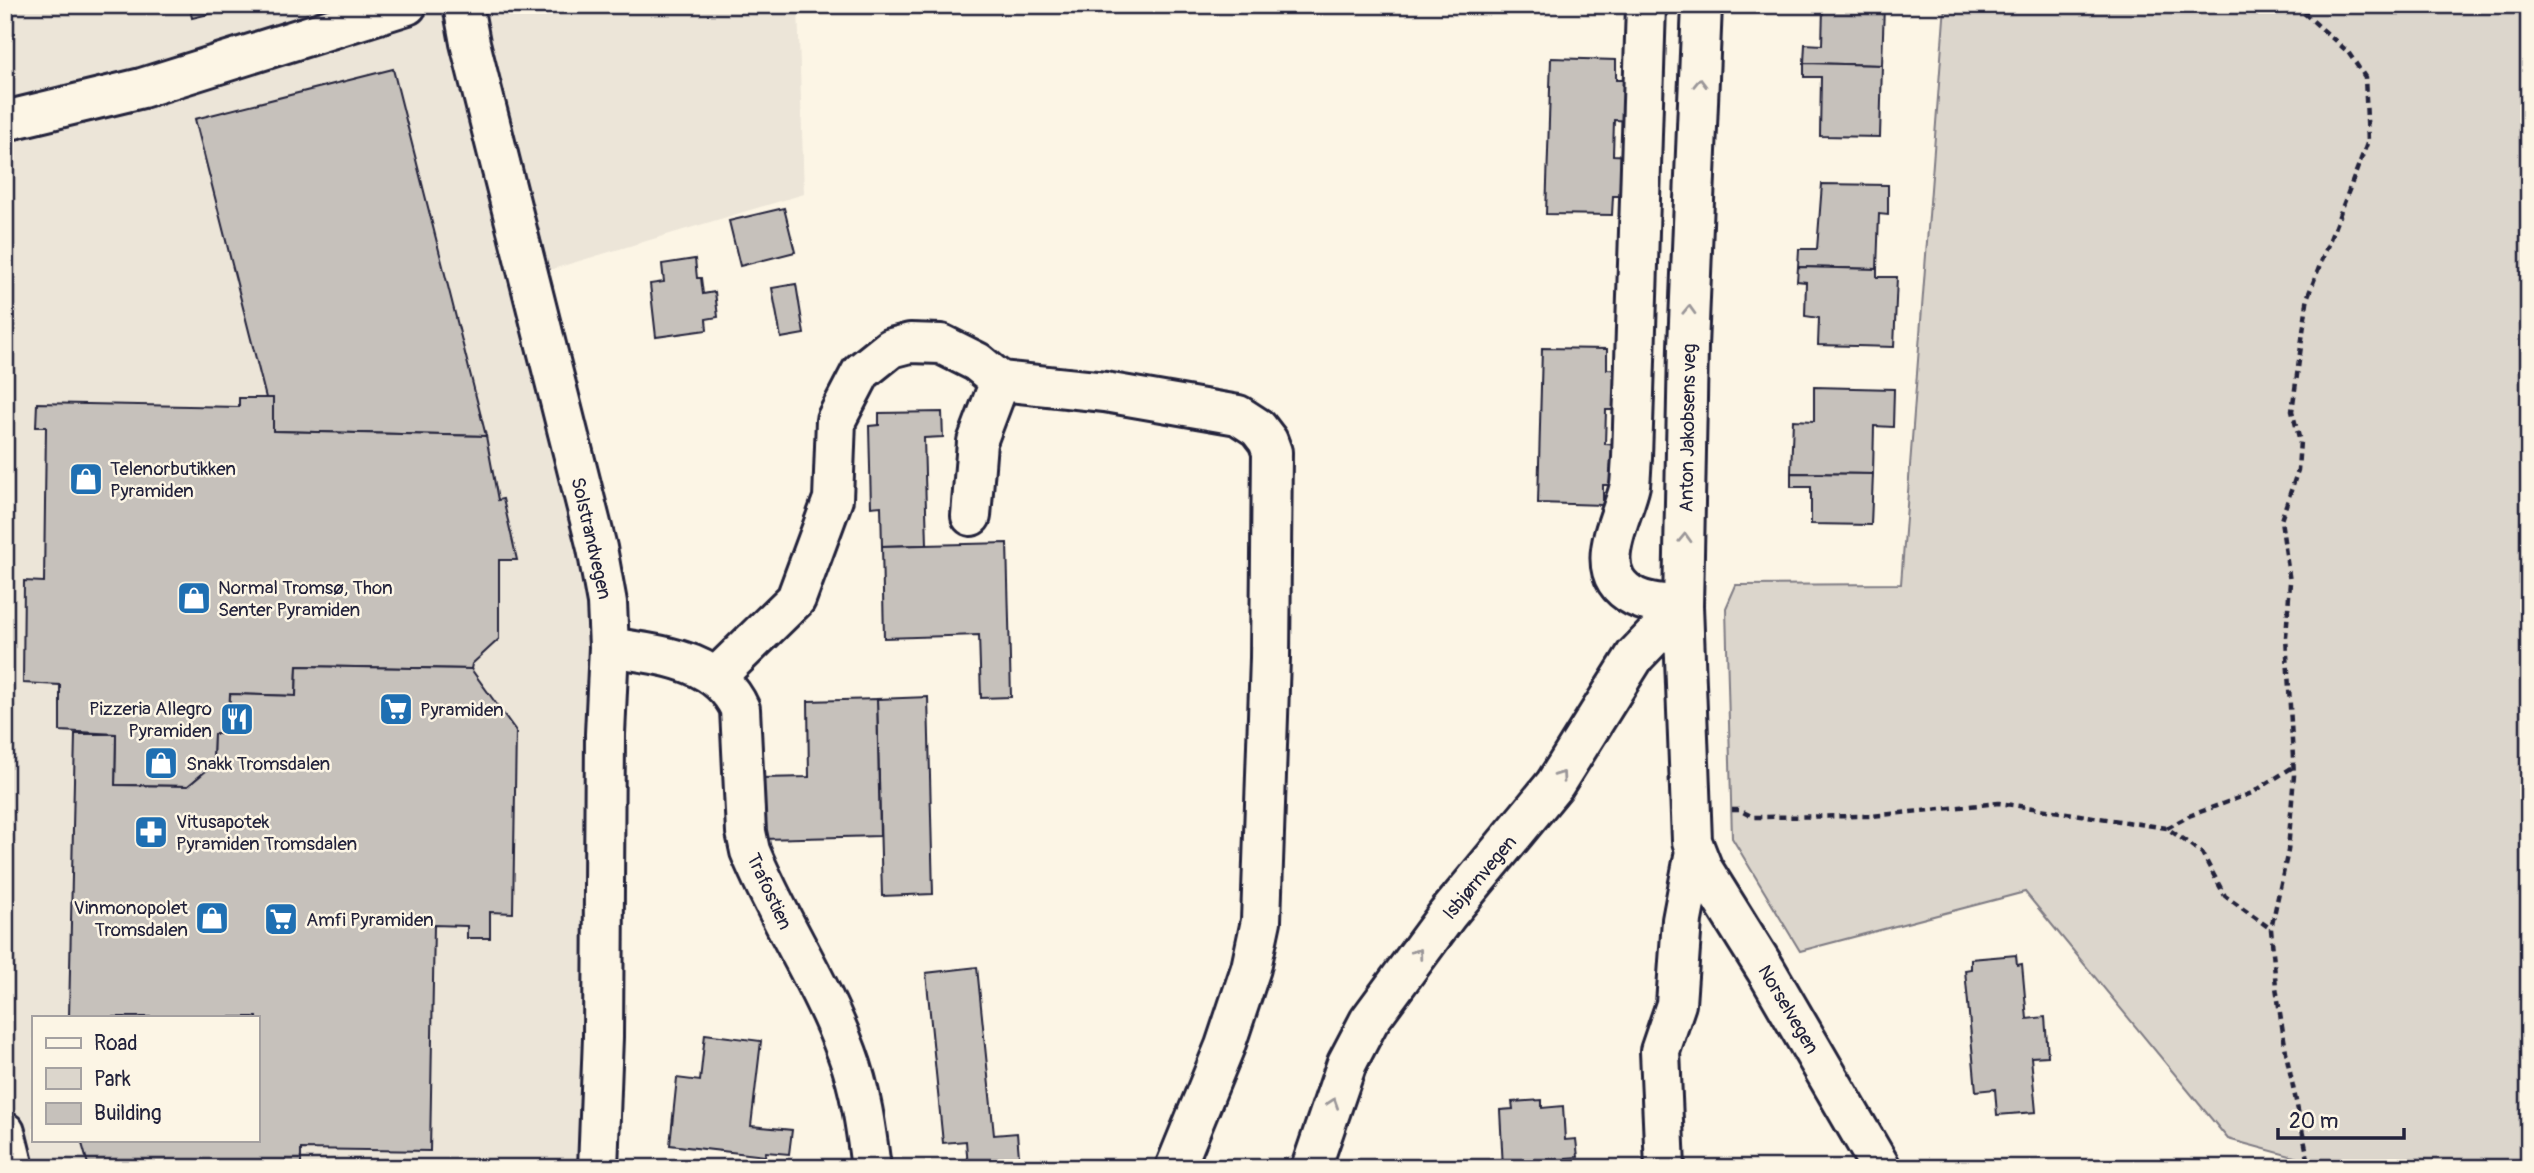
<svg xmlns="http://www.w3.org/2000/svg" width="2534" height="1173" font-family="Pangolin,sans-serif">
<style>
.built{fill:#ece5d8;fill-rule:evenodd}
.green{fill:#dcd6cc;stroke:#7f7c84;stroke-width:2}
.building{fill:#c6c1bb;stroke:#22223b;stroke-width:2}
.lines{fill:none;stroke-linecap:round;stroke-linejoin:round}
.minor-casing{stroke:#22223b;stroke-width:44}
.path{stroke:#22223b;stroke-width:4.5;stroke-dasharray:7 5;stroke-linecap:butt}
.minor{stroke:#fcf5e5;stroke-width:38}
.oneway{stroke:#9a9698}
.labels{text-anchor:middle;stroke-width:5;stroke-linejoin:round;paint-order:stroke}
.street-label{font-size:19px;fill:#22223b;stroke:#fcf5e5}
.poi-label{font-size:19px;fill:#22223b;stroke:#fcf5e5;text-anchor:start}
</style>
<rect width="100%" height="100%" fill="#fcf5e5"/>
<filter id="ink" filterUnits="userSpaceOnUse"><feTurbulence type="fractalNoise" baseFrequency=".0143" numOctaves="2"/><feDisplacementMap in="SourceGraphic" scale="14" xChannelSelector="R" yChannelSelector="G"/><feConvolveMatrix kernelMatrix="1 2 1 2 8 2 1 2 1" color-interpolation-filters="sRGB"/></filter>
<g filter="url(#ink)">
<path class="built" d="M5 5H798L804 194 519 279 576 527 601 673 613 1168H5ZM33 1017H257V1140H33Z"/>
<polygon class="green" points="1945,5 2529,5 2529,1168 2335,1168 2228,1139 2025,892 1800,951 1732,838 1726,608 1736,585 1901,584"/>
<g class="building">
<polygon points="189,5 247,5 192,18"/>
<polygon points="1848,5 1884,5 1882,65 1804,63 1805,44 1822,45 1823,8 1848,9"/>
<polygon points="1551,58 1616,60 1616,80 1635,80 1634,121 1614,120 1613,155 1633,156 1632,196 1613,196 1612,215 1546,214"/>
<polygon points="1804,63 1882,65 1880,137 1820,136 1821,77 1804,77"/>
<polygon points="393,69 486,436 273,431 273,398 266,398 195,119"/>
<polygon points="1822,184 1888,185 1888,215 1879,214 1877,269 1798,267 1799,249 1817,249"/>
<polygon points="784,208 795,252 740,266 729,221"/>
<polygon points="695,259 697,278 701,278 703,294 715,292 718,317 706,319 707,330 656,337 650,284 664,282 662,264"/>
<polygon points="1798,267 1877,269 1877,277 1897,277 1894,347 1818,345 1819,318 1805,316 1806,282 1797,281"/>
<polygon points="796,284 804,334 781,338 772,288"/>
<polygon points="1542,348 1607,349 1607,369 1626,370 1625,410 1606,410 1605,444 1624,445 1623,485 1603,485 1603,505 1538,503"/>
<polygon points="1814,387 1894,389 1893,427 1874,426 1873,474 1791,473 1793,420 1814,421"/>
<polygon points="239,398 273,398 273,431 486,436 498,500 503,499 517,560 499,560 499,639 472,664 471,669 297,666 296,696 230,694 229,734 214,734 213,765 188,786 115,785 116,734 60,731 60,685 23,683 24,581 44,582 46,427 36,427 37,403 239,407"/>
<polygon points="942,412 943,437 924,438 927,545 882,546 881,506 871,507 869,426 879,425 879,413"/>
<polygon points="1791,473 1873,474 1871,525 1811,524 1811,487 1791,487"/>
<polygon points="1007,543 1011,697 981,698 979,635 884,638 882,546"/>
<polygon points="297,666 471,669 516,731 513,913 490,912 490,938 467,938 467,926 434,925 430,1151 301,1149 301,1168 89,1168 81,1140 257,1140 257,1017 69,1017 75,734 116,734 115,785 188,786 213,765 214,734 229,734 230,694 296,696"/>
<polygon points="928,697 933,894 882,896 877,699"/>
<polygon points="877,699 880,836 763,839 761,778 809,777 808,701"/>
<polygon points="2016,955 2017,965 2022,964 2027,1019 2045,1017 2048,1056 2031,1057 2036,1112 1997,1115 1995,1089 1976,1091 1965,970 1971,969 1971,959"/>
<polygon points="977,967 994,1135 1017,1133 1020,1168 968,1168 966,1141 943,1143 926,973"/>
<polygon points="705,1034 761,1041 751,1126 792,1130 789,1154 766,1152 765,1156 670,1145 677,1078 700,1081"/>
<polygon points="1542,1100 1542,1108 1563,1106 1565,1140 1576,1139 1578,1157 1566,1158 1567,1168 1503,1168 1500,1110 1513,1109 1512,1102"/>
</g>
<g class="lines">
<g class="minor-casing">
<g id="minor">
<polyline points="463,5 470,43 597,548 607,603 609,647 605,734 603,1037 598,1168"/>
<path d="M1646 5 1632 458C1631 467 1631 476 1630 485 1623 519 1587 572 1635 597 1649 604 1668 604 1683 606"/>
<polyline points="1702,5 1688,347 1683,606 1692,841 1703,869 1766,970 1881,1168"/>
<polyline points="5,121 142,88 407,5"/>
<polyline points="1000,381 1105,392 1238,415 1258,428 1268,441 1272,452 1270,658 1261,921 1251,968 1225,1046 1175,1168"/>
<path d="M609 647C658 655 717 658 740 709L746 832 750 851C778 920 821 982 847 1053 861 1090 866 1129 871 1168"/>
<polyline points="716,677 796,599 833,499 836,420 861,372 891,348 910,343 941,344 977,362 1000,381 977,442 971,516"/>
<polyline points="5,1132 14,1168"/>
<polyline points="1311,1168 1347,1063 1369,1021 1447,915 1555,784 1635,656 1683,606"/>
<polyline points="1665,1168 1660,1051 1676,1004 1682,920 1695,851"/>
</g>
</g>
<g class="path">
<polyline points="2295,5 2348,52 2365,77 2368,141 2308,296 2292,411 2300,441 2298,470 2281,520 2290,582 2286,637 2294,775 2288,851 2271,929 2276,987 2287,1058 2310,1168"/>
<polyline points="1732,810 1739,810 1753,817 1872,816 1999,803 2167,828 2202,853 2225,896 2271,929"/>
<polyline points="2167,828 2189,816 2252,793 2293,767"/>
</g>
<use href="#minor" class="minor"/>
</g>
<defs><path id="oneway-chevron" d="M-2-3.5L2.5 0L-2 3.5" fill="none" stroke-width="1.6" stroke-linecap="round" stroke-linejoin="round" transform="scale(1.75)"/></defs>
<g class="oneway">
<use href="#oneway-chevron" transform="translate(1700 83) rotate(-89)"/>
<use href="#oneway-chevron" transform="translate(1689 310) rotate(-88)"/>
<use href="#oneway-chevron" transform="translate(1685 538) rotate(-88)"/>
<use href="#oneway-chevron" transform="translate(1561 776) rotate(-55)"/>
<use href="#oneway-chevron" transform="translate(1418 953) rotate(-53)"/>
<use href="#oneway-chevron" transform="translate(1333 1103) rotate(-71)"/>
</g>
</g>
<defs>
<g id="shop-square" transform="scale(1.75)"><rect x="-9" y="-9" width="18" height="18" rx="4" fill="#1f6fb2" stroke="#fcf5e5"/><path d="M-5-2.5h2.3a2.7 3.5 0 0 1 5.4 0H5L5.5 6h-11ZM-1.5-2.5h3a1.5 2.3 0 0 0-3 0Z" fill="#fff"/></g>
<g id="supermarket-square" transform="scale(1.75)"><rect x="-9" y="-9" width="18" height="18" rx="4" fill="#1f6fb2" stroke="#fcf5e5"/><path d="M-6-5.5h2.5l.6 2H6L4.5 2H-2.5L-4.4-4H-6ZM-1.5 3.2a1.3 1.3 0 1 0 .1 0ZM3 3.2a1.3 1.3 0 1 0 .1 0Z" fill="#fff"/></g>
<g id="restaurant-square" transform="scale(1.75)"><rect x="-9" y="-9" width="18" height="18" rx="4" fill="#1f6fb2" stroke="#fcf5e5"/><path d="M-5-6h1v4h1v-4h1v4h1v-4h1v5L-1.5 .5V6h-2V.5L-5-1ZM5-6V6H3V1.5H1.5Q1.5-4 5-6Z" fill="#fff"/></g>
<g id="pharmacy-square" transform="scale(1.75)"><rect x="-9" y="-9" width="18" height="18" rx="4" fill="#1f6fb2" stroke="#fcf5e5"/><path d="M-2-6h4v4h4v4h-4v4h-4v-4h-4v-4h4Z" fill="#fff"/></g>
</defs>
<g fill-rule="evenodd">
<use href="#shop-square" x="86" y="479"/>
<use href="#shop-square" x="194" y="598"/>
<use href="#supermarket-square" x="396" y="709"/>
<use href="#restaurant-square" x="237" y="719"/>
<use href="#shop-square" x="161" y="763"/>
<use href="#pharmacy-square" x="151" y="832"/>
<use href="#shop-square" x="212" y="918"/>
<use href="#supermarket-square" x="281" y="919"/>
</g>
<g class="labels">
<g class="street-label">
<text transform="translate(1687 428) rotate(-89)" y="7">Anton Jakobsens veg</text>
<text transform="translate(592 538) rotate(77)" y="7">Solstrandvegen</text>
<text transform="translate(1479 877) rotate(-50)" y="7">Isbjørnvegen</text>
<text transform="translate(770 891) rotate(65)" y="7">Trafostien</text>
<text transform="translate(1789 1009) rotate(59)" y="7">Norselvegen</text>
</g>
<g class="poi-label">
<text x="110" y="475">Telenorbutikken<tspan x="110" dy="22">Pyramiden</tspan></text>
<text x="218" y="594">Normal Tromsø, Thon<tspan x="218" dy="22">Senter Pyramiden</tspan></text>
<text x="212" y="715" text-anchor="end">Pizzeria Allegro<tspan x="212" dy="22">Pyramiden</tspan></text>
<text x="420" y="716">Pyramiden</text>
<text x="186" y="770">Snakk Tromsdalen</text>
<text x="176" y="828">Vitusapotek<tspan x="176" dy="22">Pyramiden Tromsdalen</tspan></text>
<text x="188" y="914" text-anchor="end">Vinmonopolet<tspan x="188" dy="22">Tromsdalen</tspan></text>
<text x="306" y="926">Amfi Pyramiden</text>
</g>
</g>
<rect width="2534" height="1173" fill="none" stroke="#fcf5e5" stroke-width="28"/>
<rect x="14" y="14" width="2506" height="1145" fill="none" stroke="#22223b" stroke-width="2.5" filter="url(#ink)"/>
<rect x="32" y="1016" width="228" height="126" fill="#fcf5e5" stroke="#a5a1a1" stroke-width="2"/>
<rect x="46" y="1038" width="35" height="10" fill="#fcf5e5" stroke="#a5a1a1" stroke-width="2"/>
<text x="94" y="1050" font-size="21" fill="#22223b">Road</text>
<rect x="46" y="1068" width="35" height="21" fill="#dcd6cc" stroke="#a5a1a1" stroke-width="2"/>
<text x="94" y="1086" font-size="21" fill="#22223b">Park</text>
<rect x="46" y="1103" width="35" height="21" fill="#c6c1bb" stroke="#a5a1a1" stroke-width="2"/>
<text x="94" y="1120" font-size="21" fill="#22223b">Building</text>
<path d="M2278 1128v10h126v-10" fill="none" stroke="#22223b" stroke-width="3.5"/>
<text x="2289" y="1128" font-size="21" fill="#22223b" stroke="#fcf5e5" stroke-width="5" paint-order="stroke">20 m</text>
</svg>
